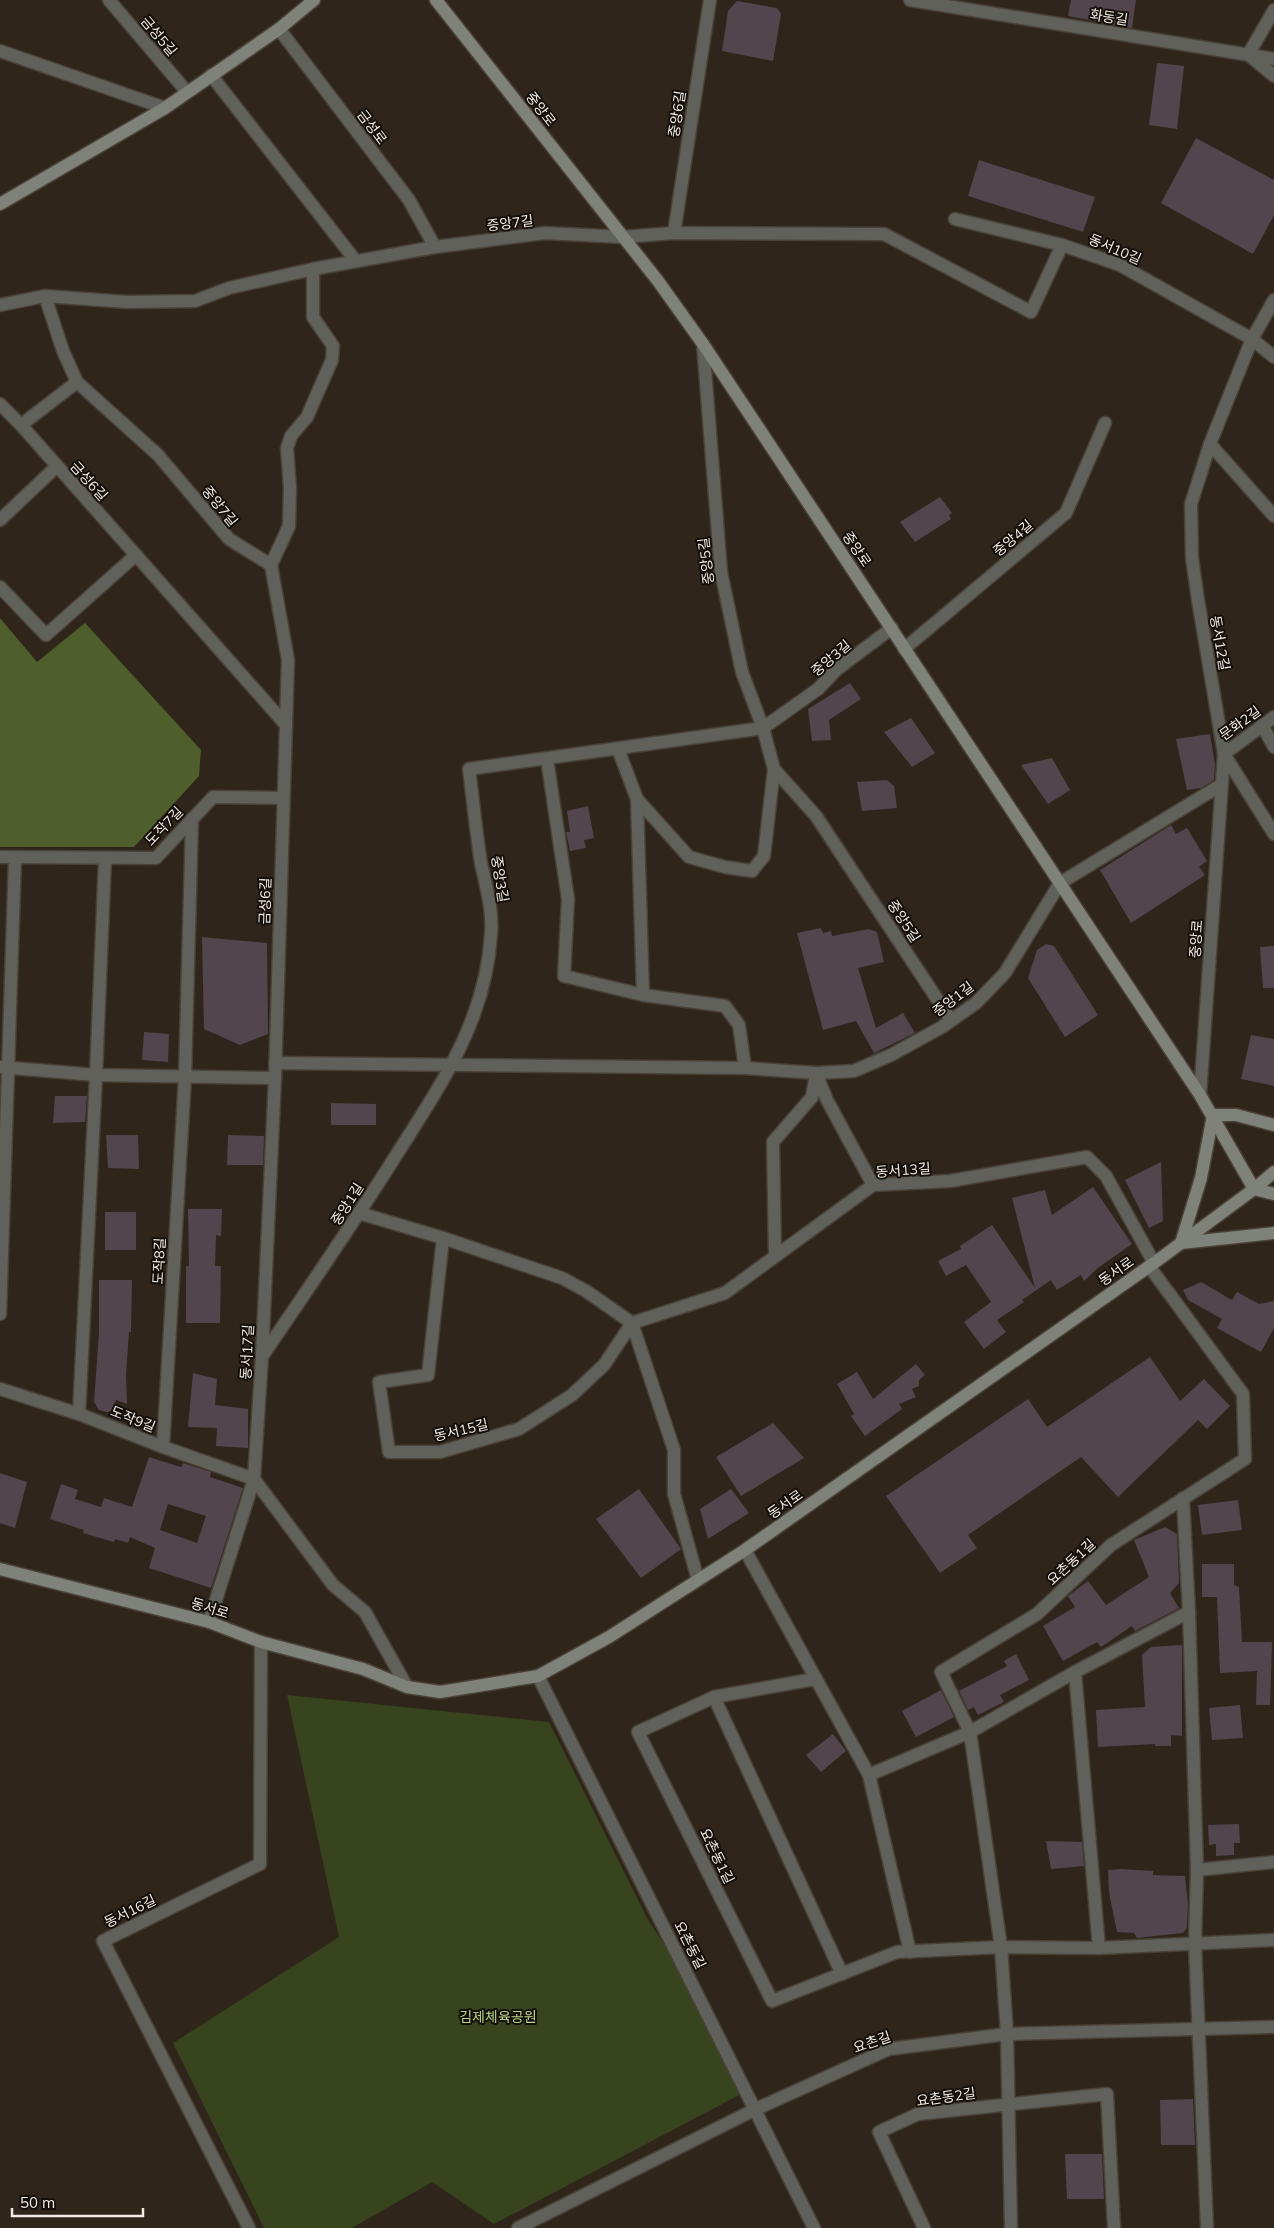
<svg xmlns="http://www.w3.org/2000/svg" width="1274" height="2228" font-family="Mulish,'Noto Sans KR',sans-serif">
<style>
.green{fill:#37441d}
.forest{fill:#4e5f2b}
.building{fill:#53454e;fill-rule:evenodd}
.lines{fill:none;stroke-linecap:round;stroke-linejoin:round}
.street-casing{stroke:#4a4137;stroke-width:15}
.secondary-casing{stroke:#4a4137;stroke-width:15}
.street{stroke:#60615b;stroke-width:12}
.secondary{stroke:#7f8278;stroke-width:12}
.labels{text-anchor:middle;stroke-width:4;stroke-linejoin:round;paint-order:stroke}
.street-label{font-size:14px;fill:#f3ebe5;stroke:#140f0b}
.park-label{font-size:14px;fill:#b9d585;stroke:#140f0b}
</style>
<rect width="100%" height="100%" fill="#2f251b"/>
<polygon class="green" points="287,1695 549,1722 647,1918 710,2016 745,2092 494,2224 432,2182 352,2228 264,2228 173,2043 339,1937"/>
<polygon class="forest" points="0,618 37,662 85,623 201,750 199,776 134,847 0,847"/>
<g class="building">
<polygon points="1071,0 1136,0 1132,28 1068,16"/>
<polygon points="737,1 777,8 781,14 773,61 722,51 728,11"/>
<polygon points="1157,63 1184,66 1177,129 1149,125"/>
<polygon points="1196,138 1274,180 1274,215 1253,254 1161,203"/>
<polygon points="979,160 1095,197 1083,232 968,196"/>
<polygon points="940,497 952,513 949,515 951,519 915,542 900,522"/>
<polygon points="850,683 861,699 829,720 831,740 812,741 808,709"/>
<polygon points="911,718 935,753 912,767 884,732"/>
<polygon points="1210,734 1215,764 1214,780 1201,788 1187,790 1176,739"/>
<polygon points="1052,758 1070,790 1048,804 1021,765"/>
<polygon points="887,780 894,786 897,808 862,811 857,782"/>
<polygon points="588,806 594,838 584,840 586,848 570,851 566,832 570,832 567,811"/>
<polygon points="1171,825 1176,834 1187,828 1207,861 1199,867 1205,875 1131,923 1100,870"/>
<polygon points="821,928 823,933 831,931 832,936 869,929 877,932 884,962 858,968 876,1028 903,1013 915,1033 874,1053 856,1021 823,1030 797,933"/>
<polygon points="202,937 267,943 268,1034 240,1045 204,1029"/>
<polygon points="1046,944 1054,946 1098,1015 1065,1037 1028,978 1037,950"/>
<polygon points="1274,946 1274,988 1263,988 1260,947"/>
<polygon points="144,1032 169,1034 168,1062 142,1060"/>
<polygon points="1251,1035 1274,1039 1274,1086 1241,1079"/>
<polygon points="55,1096 87,1096 85,1122 53,1123"/>
<polygon points="331,1103 376,1104 376,1125 331,1125"/>
<polygon points="106,1135 138,1135 139,1169 108,1168"/>
<polygon points="228,1135 264,1136 263,1165 227,1165"/>
<polygon points="1161,1162 1163,1221 1149,1228 1125,1180"/>
<polygon points="1093,1187 1132,1244 1099,1267 1084,1281 1081,1275 1057,1290 1051,1280 1022,1300 1024,1302 997,1320 1006,1332 984,1349 964,1322 991,1302 966,1265 946,1276 938,1261 961,1249 960,1246 992,1225 1035,1288 1012,1198 1045,1190 1052,1215"/>
<polygon points="188,1209 222,1209 221,1236 216,1235 215,1266 221,1266 220,1323 186,1323 186,1266 189,1266"/>
<rect x="105" y="1212" width="31" height="38"/>
<polygon points="99,1280 132,1280 131,1332 129,1332 126,1375 127,1404 116,1400 110,1413 99,1410 94,1402 99,1332"/>
<polygon points="1201,1282 1232,1300 1237,1292 1259,1304 1274,1301 1274,1328 1261,1352 1217,1328 1222,1319 1188,1300 1183,1290"/>
<polygon points="1150,1357 1180,1401 1204,1379 1230,1406 1207,1429 1198,1420 1118,1497 1081,1457 968,1535 977,1548 940,1573 886,1496 1028,1399 1047,1427"/>
<polygon points="916,1364 925,1375 919,1380 919,1386 912,1389 916,1397 899,1404 902,1409 865,1436 851,1416 854,1414 837,1384 857,1372 873,1399"/>
<polygon points="193,1373 217,1379 215,1405 248,1409 248,1448 216,1446 217,1428 188,1427"/>
<polygon points="773,1423 804,1458 741,1496 716,1457"/>
<path d="M149 1457 181 1467 183 1463 211 1472 210 1477 243 1488 211 1588 149 1568 155 1548 130 1537 128 1543 115 1539 114 1542 83 1533 84 1530 50 1519 61 1484 78 1490 75 1499 101 1507 104 1498 132 1507ZM168 1504 206 1516 197 1543 160 1530Z"/>
<polygon points="0,1473 27,1482 15,1528 0,1523"/>
<polygon points="639,1489 681,1549 641,1578 596,1519"/>
<polygon points="731,1489 749,1513 708,1539 700,1509"/>
<polygon points="1238,1500 1242,1530 1202,1535 1198,1505"/>
<polygon points="1165,1527 1177,1534 1179,1583 1170,1593 1179,1608 1135,1631 1132,1626 1101,1647 1097,1642 1063,1661 1043,1626 1075,1607 1068,1596 1088,1581 1106,1605 1149,1577 1134,1540"/>
<polygon points="1202,1564 1234,1564 1234,1585 1239,1587 1242,1642 1272,1642 1270,1705 1256,1705 1257,1671 1220,1673 1217,1597 1202,1597"/>
<polygon points="1182,1645 1182,1736 1171,1735 1171,1746 1155,1746 1155,1744 1098,1747 1096,1710 1145,1707 1142,1655 1151,1647"/>
<polygon points="1016,1654 1029,1680 1000,1695 1004,1702 978,1715 974,1707 968,1710 959,1691 1007,1666 1004,1661"/>
<polygon points="941,1690 954,1717 916,1737 902,1711"/>
<polygon points="1240,1705 1243,1738 1212,1740 1209,1708"/>
<polygon points="833,1734 846,1751 821,1772 806,1755"/>
<polygon points="1239,1824 1240,1843 1234,1843 1234,1855 1216,1856 1216,1844 1209,1845 1208,1825"/>
<polygon points="1046,1841 1082,1842 1084,1866 1051,1869"/>
<polygon points="1121,1869 1153,1871 1153,1875 1185,1876 1188,1904 1187,1928 1183,1933 1137,1938 1134,1933 1117,1932 1109,1892 1108,1870"/>
<polygon points="1193,2099 1195,2145 1161,2145 1160,2100"/>
<polygon points="1065,2154 1102,2154 1104,2199 1067,2199"/>
</g>
<g class="lines">
<g class="street-casing">
<g id="street">
<polyline points="109,0 187,92"/>
<polyline points="910,0 1274,59"/>
<polyline points="279,29 409,200 435,247"/>
<polyline points="0,51 165,108"/>
<polyline points="1248,55 1274,10"/>
<polyline points="1250,56 1274,76"/>
<polyline points="211,75 355,260"/>
<polyline points="955,219 1062,245 1120,265 1252,339 1274,357"/>
<polyline points="674,233 710,0"/>
<polyline points="45,296 63,351 77,382 158,455 229,539 271,565"/>
<polyline points="1274,300 1252,339 1210,444 1191,504 1192,558 1198,600 1224,754 1274,834"/>
<polyline points="0,305 45,296 127,302 195,301 229,288 313,269 435,247 545,233 623,237 674,233 884,234 1031,312 1062,245"/>
<polyline points="703,344 721,572 742,672 763,728 774,769 816,816 951,1020"/>
<polyline points="0,404 21,425 286,725 275,1078 262,1356 254,1479 209,1622"/>
<polyline points="21,425 77,382"/>
<polyline points="1210,444 1274,516"/>
<polyline points="0,520 56,467"/>
<polyline points="271,565 289,526 290,488 287,448 291,436 307,417 332,360 333,346 313,317 313,269"/>
<polyline points="271,565 288,660 286,725"/>
<polyline points="0,587 46,635 136,555"/>
<polyline points="904,649 1066,513 1105,423"/>
<polyline points="1262,725 1274,747"/>
<polyline points="618,749 637,799 689,857 725,867 752,871 764,856 774,769"/>
<polyline points="1224,754 1274,717"/>
<polyline points="547,759 568,899 564,976 643,995 725,1006 739,1025 745,1068"/>
<polyline points="637,799 643,995"/>
<polyline points="0,857 156,858 213,797 283,798"/>
<polyline points="275,1063 745,1068 816,1073 854,1071 891,1055 942,1027 976,1003 1005,973 1060,883 1221,785"/>
<polyline points="0,1067 96,1075 275,1078"/>
<polyline points="816,1073 827,1100 873,1185"/>
<polyline points="1200,1095 1224,754"/>
<polyline points="359,1213 443,1238 562,1278 586,1291 632,1323 674,1450 674,1494 698,1580"/>
<polyline points="443,1238 428,1375 379,1382 389,1452 440,1452 519,1429 572,1395 604,1365 632,1323 725,1293 873,1185 950,1181 1087,1157 1106,1176 1154,1263"/>
<polyline points="775,1255 773,1142 812,1097 816,1073"/>
<polyline points="0,1314 15,858"/>
<path d="M263 1355C308 1289 353 1224 395 1157 440 1086 486 1021 491 934 493 909 486 887 481 863 476 832 473 800 469 769L763 728 818 689 836 670 892 628"/>
<polyline points="0,1389 79,1414 163,1447 254,1479 333,1585 365,1612 407,1687"/>
<polyline points="79,1414 96,1075 105,859"/>
<polyline points="163,1447 185,1077 192,819"/>
<polyline points="1183,1498 1189,1612 1197,1870 1195,1944 1207,2228"/>
<polyline points="745,1550 869,1775 910,1952"/>
<polyline points="1075,1672 1099,1948"/>
<polyline points="538,1676 814,2228"/>
<polyline points="815,1679 714,1697 638,1732 772,2001 897,1952 1001,1947 1099,1948 1274,1940"/>
<polyline points="714,1697 842,1974"/>
<polyline points="869,1775 970,1732 1075,1672 1189,1612"/>
<polyline points="1197,1870 1274,1862"/>
<polyline points="249,2228 103,1941 260,1864 261,1642"/>
<polyline points="518,2228 756,2109 889,2049 1007,2034 1274,2027"/>
<polyline points="924,2228 879,2132 918,2114 1107,2094 1114,2228"/>
<polyline points="1011,2228 1007,2034 1001,1947 970,1732 941,1672 1037,1614 1111,1545 1245,1459 1243,1394 1149,1266"/>
</g>
</g>
<g class="secondary-casing">
<g id="secondary">
<polyline points="436,0 658,281 703,344 1200,1095 1254,1189 1274,1194"/>
<polyline points="0,204 165,108 279,29 314,0"/>
<polyline points="1274,1125 1236,1115 1213,1115 1201,1178 1181,1243 1274,1233"/>
<polyline points="0,1569 209,1622 261,1642 363,1669 407,1687 440,1692 538,1676 609,1637 745,1550 1154,1263 1254,1189 1274,1172"/>
</g>
</g>
<use href="#street" class="street"/>
<use href="#secondary" class="secondary"/>
</g>
<g class="labels">
<g class="street-label">
<text transform="translate(1109 17) rotate(9)" y="5">화동길</text>
<text transform="translate(159 36) rotate(50)" y="5">금성5길</text>
<text transform="translate(541 109) rotate(52)" y="5">중앙로</text>
<text transform="translate(677 114) rotate(-81)" y="5">중앙6길</text>
<text transform="translate(372 127) rotate(53)" y="5">금성로</text>
<text transform="translate(510 223) rotate(-7)" y="5">중앙7길</text>
<text transform="translate(1115 249) rotate(23)" y="5">동서10길</text>
<text transform="translate(89 481) rotate(48)" y="5">금성6길</text>
<text transform="translate(220 506) rotate(51)" y="5">중앙7길</text>
<text transform="translate(1013 538) rotate(-40)" y="5">중앙4길</text>
<text transform="translate(857 549) rotate(56)" y="5">중앙로</text>
<text transform="translate(706 561) rotate(-97)" y="5">중앙5길</text>
<text transform="translate(1220 643) rotate(80)" y="5">동서12길</text>
<text transform="translate(831 658) rotate(-40)" y="5">중앙3길</text>
<text transform="translate(1240 723) rotate(-36)" y="5">문화2길</text>
<text transform="translate(164 826) rotate(-46)" y="5">도작7길</text>
<text transform="translate(500 879) rotate(81)" y="5">중앙3길</text>
<text transform="translate(265 901) rotate(-88)" y="5">금성6길</text>
<text transform="translate(904 921) rotate(57)" y="5">중앙5길</text>
<text transform="translate(1196 939) rotate(-86)" y="5">중앙로</text>
<text transform="translate(953 999) rotate(-37)" y="5">중앙1길</text>
<text transform="translate(903 1170) rotate(-4)" y="5">동서13길</text>
<text transform="translate(347 1204) rotate(-57)" y="5">중앙1길</text>
<text transform="translate(159 1261) rotate(-87)" y="5">도작8길</text>
<text transform="translate(1116 1271) rotate(-35)" y="5">동서로</text>
<text transform="translate(247 1352) rotate(-87)" y="5">동서17길</text>
<text transform="translate(133 1419) rotate(22)" y="5">도작9길</text>
<text transform="translate(461 1430) rotate(-13)" y="5">동서15길</text>
<text transform="translate(785 1504) rotate(-35)" y="5">동서로</text>
<text transform="translate(1071 1562) rotate(-43)" y="5">요촌동1길</text>
<text transform="translate(210 1608) rotate(17)" y="5">동서로</text>
<text transform="translate(717 1856) rotate(64)" y="5">요촌동1길</text>
<text transform="translate(130 1911) rotate(-26)" y="5">동서16길</text>
<text transform="translate(690 1945) rotate(63)" y="5">요촌동길</text>
<text transform="translate(872 2042) rotate(-19)" y="5">요촌길</text>
<text transform="translate(946 2097) rotate(-8)" y="5">요촌동2길</text>
</g>
<g class="park-label">
<text x="498" y="2022">김제체육공원</text>
</g>
</g>
<path d="M12 2208v8h131v-8" fill="none" stroke="#f3ebe5" stroke-width="2.5"/>
<text x="20" y="2208" font-size="15" fill="#f3ebe5" stroke="#140f0b" stroke-width="4" paint-order="stroke">50 m</text>
</svg>
